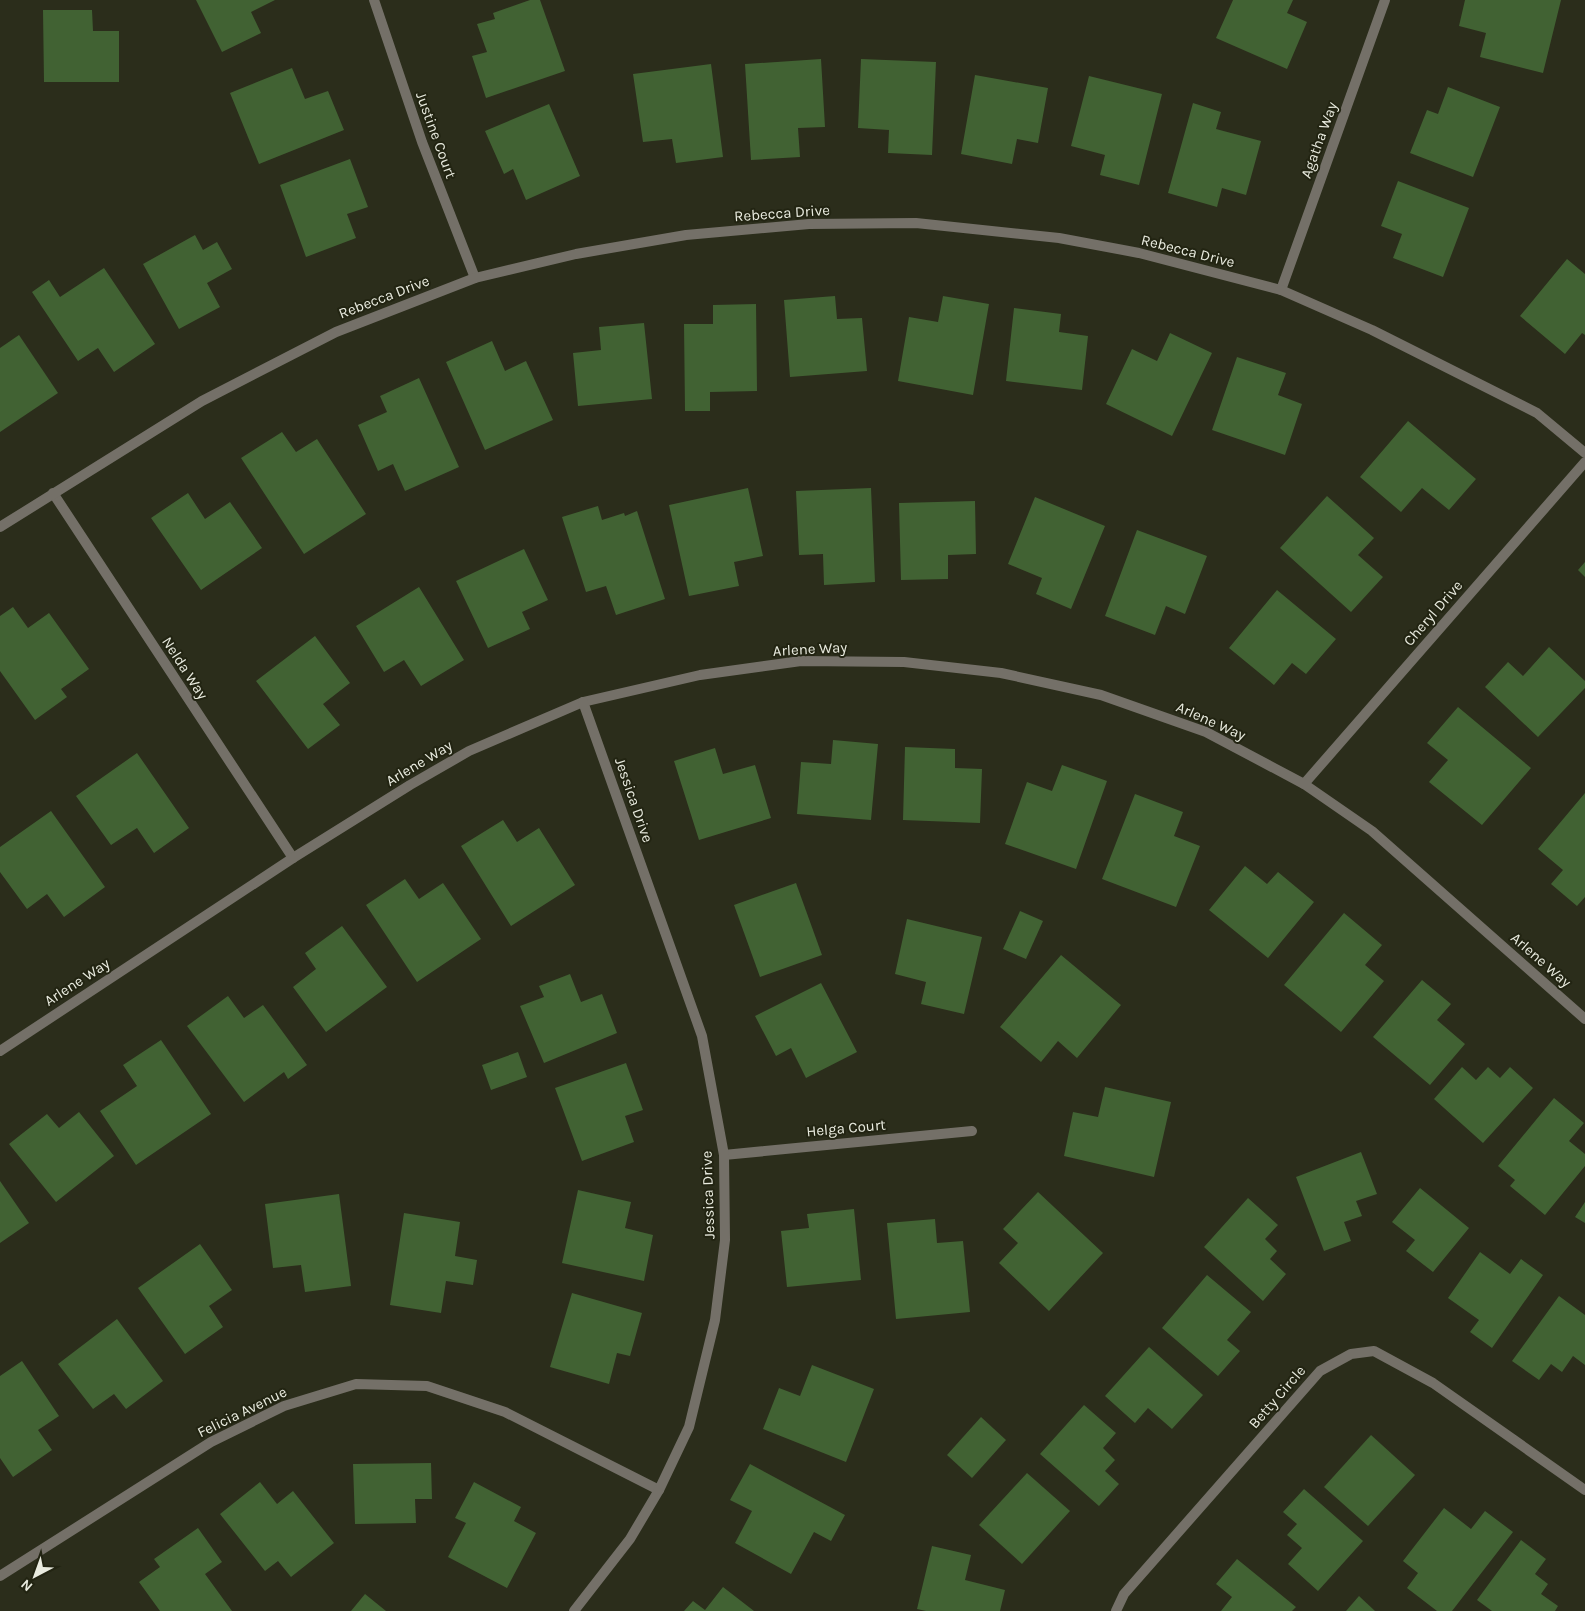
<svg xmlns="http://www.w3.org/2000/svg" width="1585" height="1611" font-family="Karla,sans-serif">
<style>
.building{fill:#416233}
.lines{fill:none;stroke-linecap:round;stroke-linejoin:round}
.street{stroke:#747068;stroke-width:10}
.labels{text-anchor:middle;stroke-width:4;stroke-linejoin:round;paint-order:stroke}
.street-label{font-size:15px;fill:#e9ebdf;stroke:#222412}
</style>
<rect width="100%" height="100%" fill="#2b2d1b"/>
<g class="building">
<polygon points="196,0 275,0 251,12 261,33 222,52"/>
<polygon points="530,0 540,0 565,71 486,98 472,56 487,52 477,24 495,19 493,13"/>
<polygon points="1233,0 1293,0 1287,13 1307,22 1287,69 1216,38"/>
<polygon points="1465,0 1561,0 1543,73 1480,57 1486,33 1459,26"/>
<polygon points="43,10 92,10 93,31 119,31 119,82 44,82"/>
<polygon points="821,59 825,127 798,128 800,157 751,160 745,64"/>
<polygon points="861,59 936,62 932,155 888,153 889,130 858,128"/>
<polygon points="711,64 723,157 676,163 672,139 643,142 633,74"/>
<polygon points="292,68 305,99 328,91 344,130 259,164 230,93"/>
<polygon points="975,75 1048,88 1038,143 1017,139 1012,164 961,154"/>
<polygon points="1089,76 1162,94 1139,185 1100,175 1105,155 1071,146"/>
<polygon points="1448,87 1500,107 1473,177 1410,153 1427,110 1438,114"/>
<polygon points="1193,103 1221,112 1216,129 1261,141 1246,195 1222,188 1217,207 1168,193"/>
<polygon points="549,104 580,176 526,200 513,169 504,174 485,131"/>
<polygon points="350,159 368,207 347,214 356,238 306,257 280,185"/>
<polygon points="1398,181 1469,208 1443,277 1393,258 1402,234 1381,226"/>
<polygon points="195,235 203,250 217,242 232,269 207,283 220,307 179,329 143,264"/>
<polygon points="1567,259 1585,274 1585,335 1582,333 1565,354 1520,316"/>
<polygon points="104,268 155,344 114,372 98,348 78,361 32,292 49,280 60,297"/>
<polygon points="835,296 837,319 862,318 867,371 790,377 784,300"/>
<polygon points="943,296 989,304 973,395 898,381 909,317 938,322"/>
<polygon points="756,304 757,391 710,392 710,411 685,411 684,324 713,324 713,305"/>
<polygon points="1014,308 1061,314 1059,332 1088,336 1082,390 1006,381"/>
<polygon points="644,323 652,399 578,406 573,353 601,350 599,327"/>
<polygon points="1170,333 1212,353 1172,436 1106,404 1132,349 1157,361"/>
<polygon points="19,335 58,393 0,432 0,348"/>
<polygon points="492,341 505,371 526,361 553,420 485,450 446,362"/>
<polygon points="1237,357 1286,373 1278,395 1302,404 1285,455 1212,430"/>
<polygon points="419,378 459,467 405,491 393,464 378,471 358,425 387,412 380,396"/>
<polygon points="1408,421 1476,479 1449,510 1422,488 1401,512 1360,477"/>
<polygon points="282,432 296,452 317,439 366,514 304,554 241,458"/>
<polygon points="748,488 763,556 734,562 739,586 689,596 669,505"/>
<polygon points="871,488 875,582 824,585 823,554 799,555 796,491"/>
<polygon points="188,493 205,519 230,502 262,548 201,590 151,518"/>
<polygon points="1327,496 1374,538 1358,555 1383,577 1351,612 1280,548"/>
<polygon points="1035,497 1105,526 1071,609 1036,594 1042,578 1008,564"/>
<polygon points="975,501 976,554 948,555 948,579 901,580 899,503"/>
<polygon points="598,506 602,520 624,513 625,516 637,511 665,599 616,615 606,586 586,592 562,517"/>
<polygon points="1137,530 1207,556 1185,614 1166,606 1155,635 1105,616"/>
<polygon points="524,549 548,600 522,612 530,629 488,648 456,581"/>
<polygon points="1585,562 1585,577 1578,570"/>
<polygon points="419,587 464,660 421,686 404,660 384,672 356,626"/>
<polygon points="1277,590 1336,639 1306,674 1292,663 1274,685 1229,648"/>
<polygon points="13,607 28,628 49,613 89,669 61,689 67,697 35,720 0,671 0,616"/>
<polygon points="315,636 350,683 323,704 340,725 308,749 256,681"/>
<polygon points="1549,647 1585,681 1585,688 1538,737 1485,687 1508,662 1523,676"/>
<polygon points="1458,707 1531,768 1482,825 1429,782 1448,760 1427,743"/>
<polygon points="833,740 878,744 871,820 797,814 801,762 831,764"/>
<polygon points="905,747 955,749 955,768 982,769 980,823 903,820"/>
<polygon points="715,748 723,774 755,765 771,818 699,840 674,761"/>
<polygon points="137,753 189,828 154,853 137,828 111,845 76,796"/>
<polygon points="1062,765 1107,781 1076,869 1005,844 1027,782 1052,791"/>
<polygon points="1585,793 1585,897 1577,906 1551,884 1563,870 1538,849"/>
<polygon points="1135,794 1183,812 1174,836 1200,846 1176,907 1102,879"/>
<polygon points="51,811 105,887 64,917 47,894 27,909 0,872 0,847"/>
<polygon points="503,820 517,842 539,828 575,885 511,926 461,846"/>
<polygon points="1245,866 1267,884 1278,872 1314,902 1268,958 1209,910"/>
<polygon points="405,879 419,899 443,883 481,939 417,982 366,905"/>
<polygon points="796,883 822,955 760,977 734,905"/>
<polygon points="1020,911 1043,921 1026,959 1003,949"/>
<polygon points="1344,913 1382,945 1365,965 1384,981 1341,1032 1284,985"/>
<polygon points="907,919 982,937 964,1014 921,1004 926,982 895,974"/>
<polygon points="342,926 387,987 326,1032 293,987 316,969 305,953"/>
<polygon points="1061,955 1121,1005 1077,1058 1058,1041 1041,1062 1000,1027"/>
<polygon points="570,974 581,1002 602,994 617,1033 544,1063 520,1006 544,997 539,986"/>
<polygon points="1422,980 1451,1004 1437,1020 1465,1044 1430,1085 1373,1037"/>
<polygon points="821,983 857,1052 806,1078 791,1048 776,1056 755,1016"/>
<polygon points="228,996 244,1018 263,1005 307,1065 288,1079 284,1072 244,1102 187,1026"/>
<polygon points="161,1040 211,1114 136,1165 100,1111 137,1086 123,1065"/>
<polygon points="518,1052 527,1077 491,1090 482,1065"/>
<polygon points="626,1063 643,1110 625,1116 634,1142 582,1161 555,1088"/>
<polygon points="1462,1067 1476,1080 1488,1067 1500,1078 1510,1067 1533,1088 1483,1143 1434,1099"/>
<polygon points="1105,1087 1171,1102 1154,1177 1064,1156 1073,1112 1098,1117"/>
<polygon points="1554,1098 1584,1123 1569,1141 1585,1154 1585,1166 1545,1215 1510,1186 1515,1180 1498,1166"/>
<polygon points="79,1112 114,1156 56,1202 9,1144 47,1114 59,1128"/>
<polygon points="1361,1152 1377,1194 1356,1201 1362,1216 1344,1222 1351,1241 1324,1251 1296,1177"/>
<polygon points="0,1181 29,1223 0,1243"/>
<polygon points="1420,1188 1469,1228 1433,1272 1406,1251 1415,1240 1392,1222"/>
<polygon points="578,1190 631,1202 625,1228 653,1235 644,1281 562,1263"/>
<polygon points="1038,1192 1103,1253 1049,1311 999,1263 1018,1243 1003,1229"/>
<polygon points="339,1194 351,1286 305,1292 301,1265 273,1268 265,1204"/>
<polygon points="1248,1198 1278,1225 1265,1239 1277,1251 1270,1259 1286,1274 1263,1301 1204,1247"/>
<polygon points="1585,1202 1585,1223 1575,1217"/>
<polygon points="854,1209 861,1280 787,1287 781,1231 809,1228 807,1214"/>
<polygon points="404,1213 460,1222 455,1256 477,1260 473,1285 446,1281 441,1313 390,1305"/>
<polygon points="935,1219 937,1243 963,1241 970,1312 896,1319 887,1223"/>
<polygon points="200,1244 232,1290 209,1306 223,1327 185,1354 138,1288"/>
<polygon points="1480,1252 1510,1274 1521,1259 1543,1275 1492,1348 1470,1332 1479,1320 1448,1298"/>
<polygon points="1207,1275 1251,1312 1227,1340 1240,1351 1218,1376 1162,1328"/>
<polygon points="572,1293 642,1313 630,1356 617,1353 609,1384 550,1367"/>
<polygon points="1559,1296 1585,1315 1585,1365 1573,1356 1562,1372 1551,1364 1539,1380 1512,1361"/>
<polygon points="117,1319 163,1381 126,1409 114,1394 93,1409 58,1364"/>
<polygon points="1149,1347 1203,1395 1172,1429 1148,1408 1135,1423 1105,1396"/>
<polygon points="22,1361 59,1416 38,1430 52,1450 13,1477 0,1458 0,1376"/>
<polygon points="812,1365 874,1389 846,1462 763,1429 779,1388 800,1396"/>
<polygon points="1084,1405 1116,1433 1103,1448 1115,1460 1105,1471 1119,1484 1099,1506 1040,1454"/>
<polygon points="981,1417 1006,1440 972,1478 947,1455"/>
<polygon points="1371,1435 1415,1475 1368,1526 1324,1487"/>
<polygon points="431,1463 432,1499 415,1499 416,1523 355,1524 353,1464"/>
<polygon points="750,1464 845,1515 831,1541 814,1532 791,1574 735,1543 752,1511 730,1500"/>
<polygon points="1027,1473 1070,1511 1022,1564 979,1525"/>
<polygon points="260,1482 277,1504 293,1491 334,1543 291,1577 278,1561 265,1571 220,1514"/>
<polygon points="474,1482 521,1507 514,1521 536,1533 507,1588 448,1557 466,1523 455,1518"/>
<polygon points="1304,1489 1363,1541 1318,1591 1288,1564 1302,1548 1287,1535 1297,1524 1283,1512"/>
<polygon points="1444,1508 1471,1529 1485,1511 1513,1532 1452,1611 1437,1611 1407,1588 1418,1573 1403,1561"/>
<polygon points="198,1528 222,1562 205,1574 232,1611 160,1611 139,1582 160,1567 154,1559"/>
<polygon points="1521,1540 1546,1559 1535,1574 1548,1584 1541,1594 1558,1606 1555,1611 1492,1611 1477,1600"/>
<polygon points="932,1546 971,1555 965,1580 1005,1590 1000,1611 926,1611 917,1609"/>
<polygon points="1237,1559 1296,1607 1292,1611 1221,1611 1232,1597 1216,1584"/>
<polygon points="723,1587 754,1611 684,1611 693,1601 705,1610"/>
<polygon points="365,1594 386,1611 351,1611"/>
<polygon points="1359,1596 1375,1611 1346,1611"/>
</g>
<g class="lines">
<g class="street">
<polyline points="374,0 422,142 475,278"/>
<polyline points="1281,290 1385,0"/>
<polyline points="53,493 293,858"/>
<polyline points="0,527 202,401 336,332 475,278 576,254 686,235 809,224 916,223 1059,238 1139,253 1281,290 1372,330 1537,413 1585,453"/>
<polyline points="1304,784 1585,462"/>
<polyline points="0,1051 293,858 410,785 469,751 583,702 700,675 801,661 904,662 1001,673 1101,695 1206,732 1304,784 1372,831 1585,1019"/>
<polyline points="724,1155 972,1131"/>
<polyline points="0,1576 211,1442 284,1406 356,1384 427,1386 505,1412 659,1490"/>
<polyline points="574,1611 630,1539 659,1490 689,1427 715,1320 725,1240 724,1155 702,1036 583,702"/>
<polyline points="1116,1611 1124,1594 1320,1371 1351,1354 1374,1351 1433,1383 1585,1490"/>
</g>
</g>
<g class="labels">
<g class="street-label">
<text transform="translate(436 135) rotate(70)" y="5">Justine Court</text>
<text transform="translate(1319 140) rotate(-70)" y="5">Agatha Way</text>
<text transform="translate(782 213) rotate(-4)" y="5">Rebecca Drive</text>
<text transform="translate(1188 251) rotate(14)" y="5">Rebecca Drive</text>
<text transform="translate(384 297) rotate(-21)" y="5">Rebecca Drive</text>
<text transform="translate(1433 613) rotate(-49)" y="5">Cheryl Drive</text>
<text transform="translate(810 649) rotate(-3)" y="5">Arlene Way</text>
<text transform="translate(185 668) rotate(57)" y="5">Nelda Way</text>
<text transform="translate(1211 721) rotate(24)" y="5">Arlene Way</text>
<text transform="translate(419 763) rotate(-31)" y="5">Arlene Way</text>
<text transform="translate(634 800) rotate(71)" y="5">Jessica Drive</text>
<text transform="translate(1541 960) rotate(41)" y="5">Arlene Way</text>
<text transform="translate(77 982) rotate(-33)" y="5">Arlene Way</text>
<text transform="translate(846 1128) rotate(-5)" y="5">Helga Court</text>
<text transform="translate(708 1195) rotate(-92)" y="5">Jessica Drive</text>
<text transform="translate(1277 1397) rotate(-49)" y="5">Betty Circle</text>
<text transform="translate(242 1412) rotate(-26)" y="5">Felicia Avenue</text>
</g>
</g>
<g transform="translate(35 1576) rotate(221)" stroke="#222412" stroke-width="4" paint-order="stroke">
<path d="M0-4L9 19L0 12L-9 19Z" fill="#e9ebdf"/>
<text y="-8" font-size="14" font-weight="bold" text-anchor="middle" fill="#e9ebdf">N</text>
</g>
</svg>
